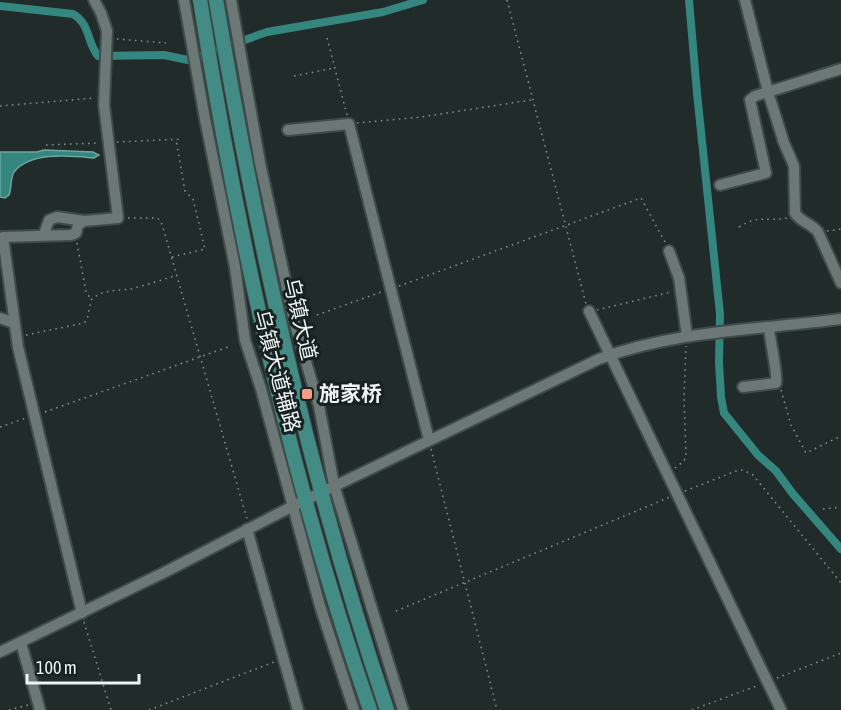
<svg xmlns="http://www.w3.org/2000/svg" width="841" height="710" font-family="'Asap Condensed','Noto Sans SC',sans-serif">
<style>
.water{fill:#34867e;stroke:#6ca7a1;stroke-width:1.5}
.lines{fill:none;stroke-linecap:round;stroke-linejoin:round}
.canal{stroke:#34867e;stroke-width:8}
.minor-casing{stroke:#404a48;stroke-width:14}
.major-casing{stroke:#404a48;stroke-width:16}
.path{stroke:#8d9695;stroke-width:1.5;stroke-dasharray:1.5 4.5;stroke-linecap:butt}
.minor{stroke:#6b7876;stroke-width:10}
.major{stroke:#438b85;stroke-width:14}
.poi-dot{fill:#f49e86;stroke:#172220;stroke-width:2}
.labels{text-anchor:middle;stroke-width:6;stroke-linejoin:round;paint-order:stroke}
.street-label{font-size:21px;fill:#edf4f3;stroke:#172220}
.poi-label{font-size:21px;font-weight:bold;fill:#edf4f3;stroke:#172220;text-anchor:start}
</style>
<rect width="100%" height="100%" fill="#202b2a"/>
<path class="water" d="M44 150 93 152 99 155 94 158C71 156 31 151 14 172 10 179 12 187 9 195L5 198 0 197V152H37Z"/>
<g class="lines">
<g class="canal">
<polyline points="689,0 697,93 720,314 719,362 721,397 724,413 758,455 776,471 793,494 841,549"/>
<path d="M0 6 73 14C91 25 86 41 98 56L164 55 188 60 267 32 383 12 423 0"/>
</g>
<g class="minor-casing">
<g id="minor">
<polyline points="184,0 205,119 235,267 245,340 261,389 320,606 354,710"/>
<polyline points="231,0 260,163 294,321 319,406 334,485 403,710"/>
<path d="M745 0 768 92 784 143 794 166 795 213C800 222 811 223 818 232L841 283"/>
<polyline points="288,130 349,124 429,440"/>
<polyline points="720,185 766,173 750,100 755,96 841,69"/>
<polyline points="44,234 49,220 57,217 84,221"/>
<polyline points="669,251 679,278 687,336"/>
<polyline points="589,311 781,710"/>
<polyline points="0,318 14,323"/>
<path d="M743 387 776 383C778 374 770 341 769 328"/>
<polyline points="247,529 298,710"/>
<polyline points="82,613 18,347 3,237 71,235 76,233 78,225 84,221 118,218 104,105 107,31 101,13 94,0"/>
<polyline points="21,643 40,710"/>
<path d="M0 652 165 572 293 506 599 359C676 330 760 330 841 319"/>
</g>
</g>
<g class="major-casing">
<g id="major">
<path d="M200 0C238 238 291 482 370 710"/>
<path d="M216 0C257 240 309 479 387 710"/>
</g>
</g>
<g class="path">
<polyline points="507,0 586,304"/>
<polyline points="327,38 347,115"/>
<polyline points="117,39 166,43"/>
<polyline points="294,76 334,68"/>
<polyline points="0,106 95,98"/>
<polyline points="357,123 421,117 531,100"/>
<polyline points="117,142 182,139"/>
<polyline points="46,145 100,143"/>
<polyline points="128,218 157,218 161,221 247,519"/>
<path d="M739 227C760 214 766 222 787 218"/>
<polyline points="827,231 841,229"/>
<polyline points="77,243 86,292 91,299"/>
<polyline points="172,257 205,249 193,199 185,191 176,140"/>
<polyline points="399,286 641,198 665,242"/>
<polyline points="597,310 671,292"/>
<polyline points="317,315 381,292"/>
<path d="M26 335 84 323 87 320 91 300C102 289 117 291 131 289 146 285 162 280 177 275"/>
<polyline points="781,390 791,425 806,453 841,436"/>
<polyline points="45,412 228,347"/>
<polyline points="0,427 26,418"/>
<polyline points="431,449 497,710"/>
<polyline points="675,468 684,461 686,456 684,397 686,346"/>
<polyline points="685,491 736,471 743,470 753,475 841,583"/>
<polyline points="823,509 841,507"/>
<polyline points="396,611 670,497"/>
<polyline points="84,622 111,710"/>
<polyline points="777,678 841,653"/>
<polyline points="9,710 28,705"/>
<polyline points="149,710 274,662"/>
<polyline points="692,710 759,685"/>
</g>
<use href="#minor" class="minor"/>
<use href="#major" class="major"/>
</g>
<rect class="poi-dot" x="301" y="388" width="12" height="12" rx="3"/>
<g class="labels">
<g class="street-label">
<text transform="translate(300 319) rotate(77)" y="7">乌镇大道</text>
<text transform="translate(277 371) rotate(75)" y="7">乌镇大道辅路</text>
</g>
<g class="poi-label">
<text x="319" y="401">施家桥</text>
</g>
</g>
<path d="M27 674v9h112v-9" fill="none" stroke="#edf4f3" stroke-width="3"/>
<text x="36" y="674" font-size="18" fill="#edf4f3" stroke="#172220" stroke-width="4.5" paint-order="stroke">100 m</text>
</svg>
